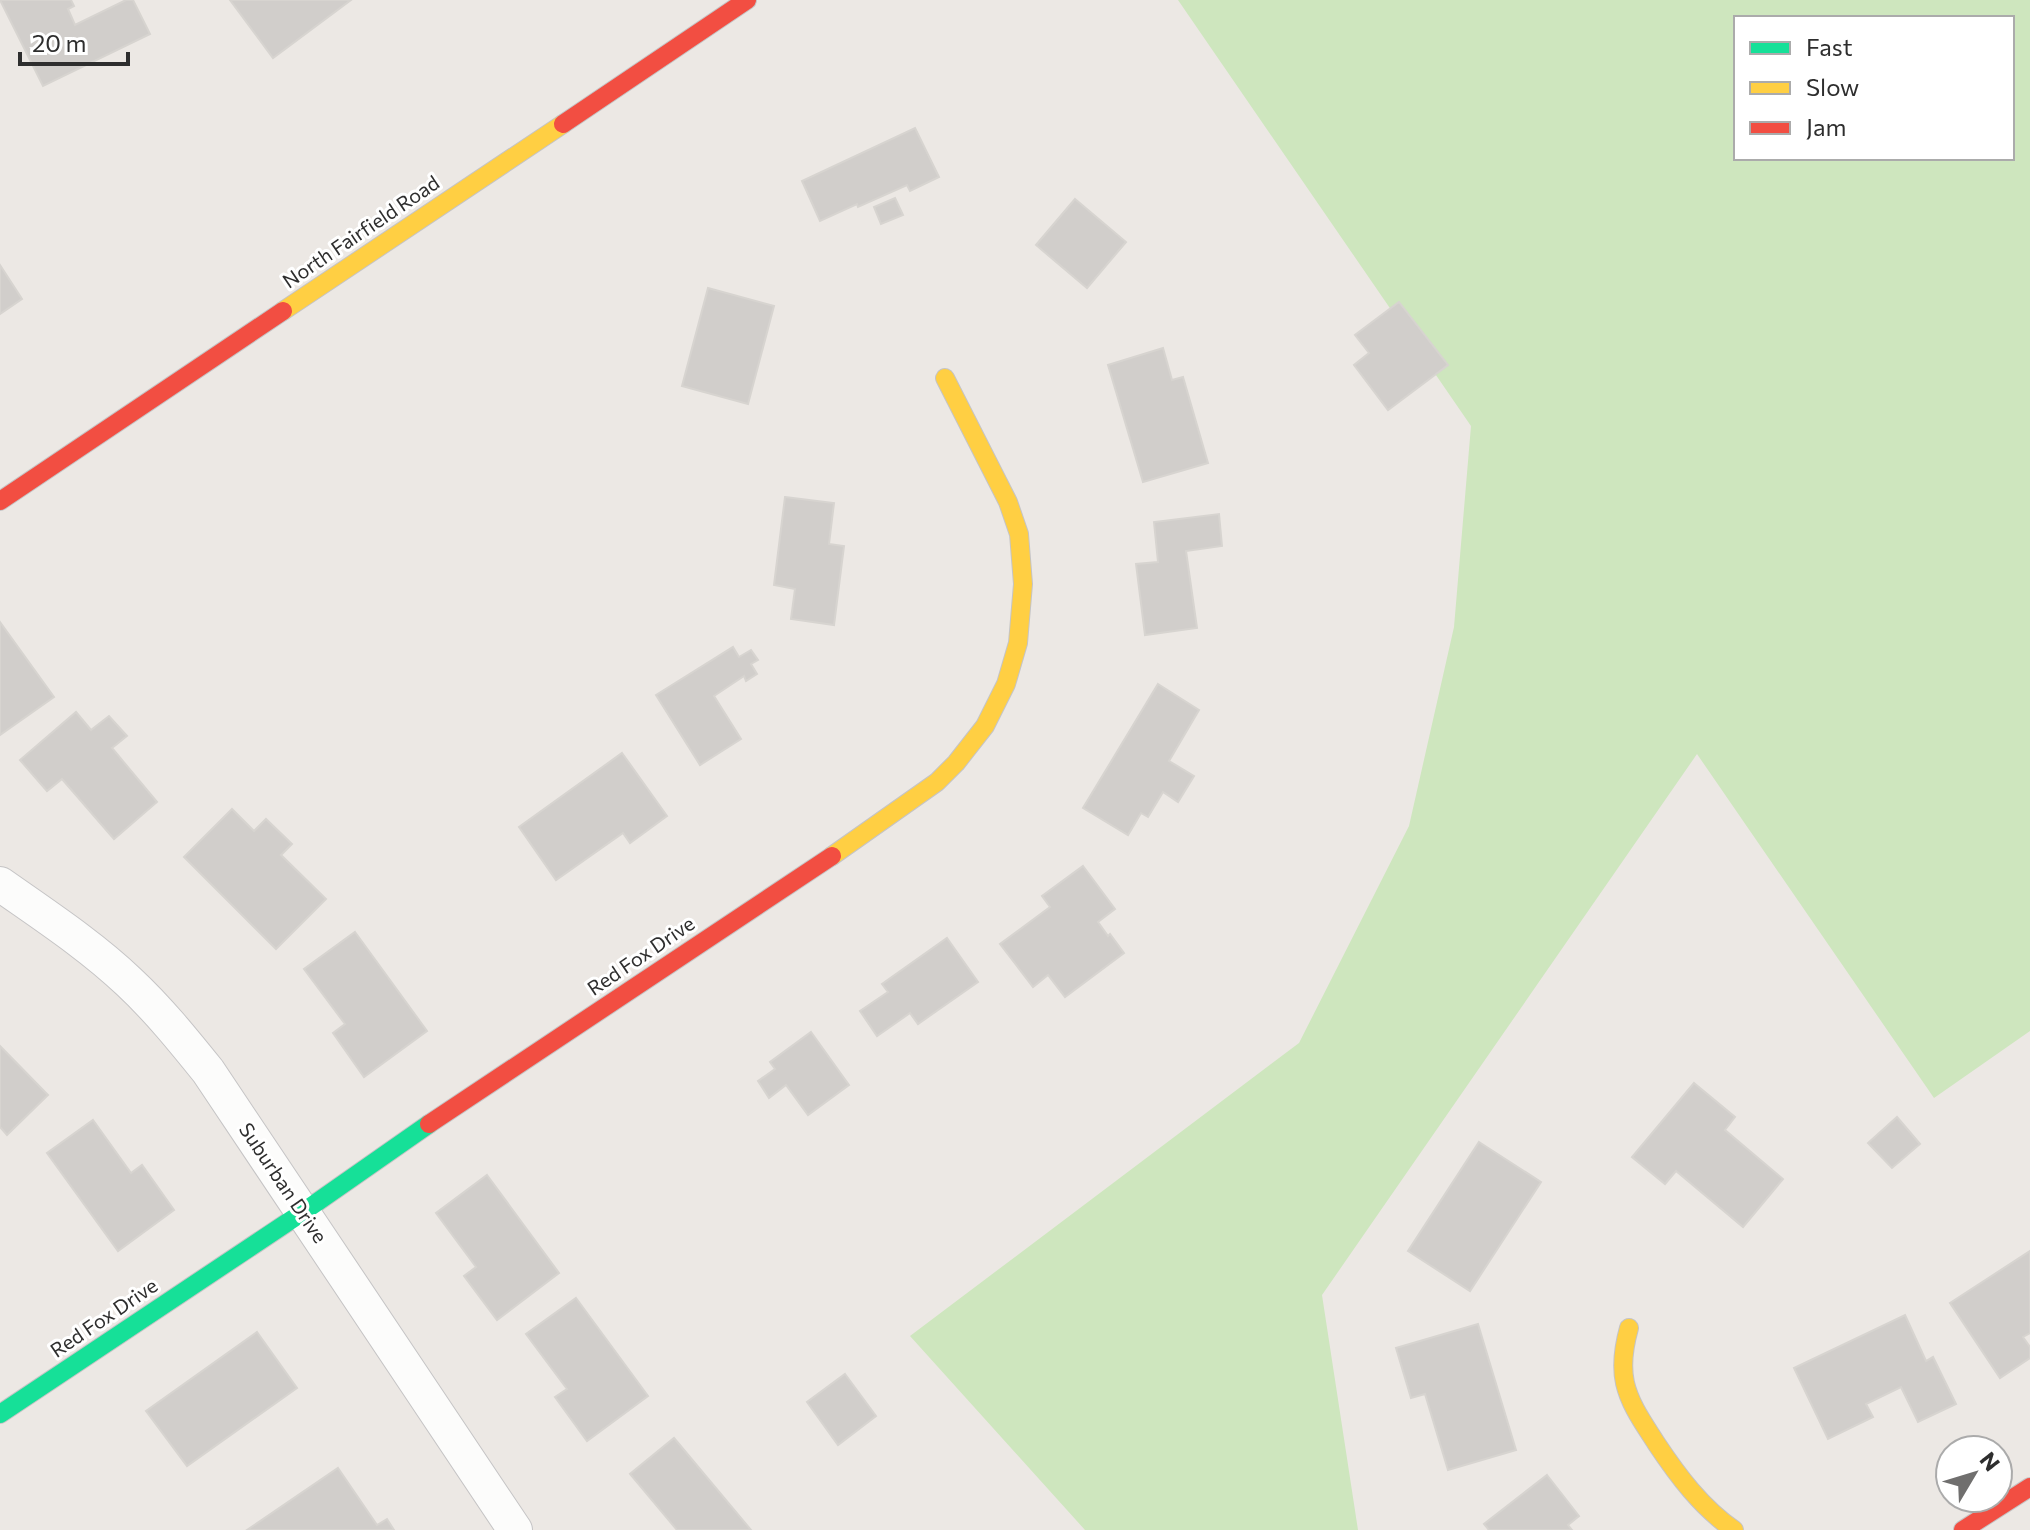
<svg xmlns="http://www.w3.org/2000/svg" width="2030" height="1530" font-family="Commissioner,sans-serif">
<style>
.green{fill:#cee6be;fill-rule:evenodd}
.building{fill:#d1cecb;stroke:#d7d4d0;stroke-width:2}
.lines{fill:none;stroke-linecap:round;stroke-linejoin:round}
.street-casing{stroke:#c5c4c5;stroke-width:36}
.fast-casing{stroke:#c5c4c5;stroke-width:20}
.slow-casing{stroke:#c5c4c5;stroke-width:20}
.jam-casing{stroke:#c5c4c5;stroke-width:20}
.street{stroke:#fcfcfb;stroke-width:34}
.fast{stroke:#16e098;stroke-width:18}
.slow{stroke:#ffcf43;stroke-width:18}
.jam{stroke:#f24e42;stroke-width:18}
.labels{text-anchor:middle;stroke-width:6;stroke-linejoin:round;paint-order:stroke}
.street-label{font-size:20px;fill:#2e2e2e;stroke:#fff}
</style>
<rect width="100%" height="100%" fill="#ece8e4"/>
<path class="green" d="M1178 0H2030V1031L1934 1098 1697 754 1322 1295 1358 1530H1085L910 1336 1299 1043 1409 826 1454 627 1471 426ZM1736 18H2012V158H1736Z"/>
<g class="building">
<polygon points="0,0 71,0 74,6 68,9 75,25 126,0 133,0 150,34 43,86"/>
<polygon points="230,0 351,0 273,58"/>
<polygon points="915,128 939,177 910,191 907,185 858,207 857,204 820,221 802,181"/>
<polygon points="895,198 903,215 881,224 874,207"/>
<polygon points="1075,199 1126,242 1087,288 1036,245"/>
<polygon points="0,265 22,299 0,314"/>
<polygon points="708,288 774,306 748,404 682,386"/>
<polygon points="1399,302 1448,365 1388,410 1354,365 1369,353 1355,335"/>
<polygon points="1163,348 1172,380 1183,377 1208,463 1143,482 1108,365"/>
<polygon points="785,497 834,503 829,544 844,546 834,625 791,619 795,589 774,585"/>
<polygon points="1219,514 1222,546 1186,551 1197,628 1145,635 1136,564 1158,562 1154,522"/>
<polygon points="0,622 54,697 0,735"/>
<polygon points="733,647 739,657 751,650 758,660 751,664 757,674 746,681 744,676 714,696 741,739 700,765 656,695"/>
<polygon points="1158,684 1199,710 1169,761 1194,776 1178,802 1163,792 1148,817 1141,813 1128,835 1083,808"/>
<polygon points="76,712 91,730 109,716 127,736 112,748 157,802 114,839 62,779 47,791 20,760"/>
<polygon points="622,753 667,816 630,843 623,833 556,880 519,827"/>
<polygon points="232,809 254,831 266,819 292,844 281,855 326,899 276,949 184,857"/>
<polygon points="1083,866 1115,909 1098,922 1108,936 1110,934 1124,953 1065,997 1048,975 1033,987 1000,944 1050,907 1042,896"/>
<polygon points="355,932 427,1031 364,1077 333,1033 345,1024 304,969"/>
<polygon points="947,938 978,982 918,1024 910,1013 877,1036 860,1011 888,992 882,984"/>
<polygon points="811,1032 849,1085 808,1115 786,1085 769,1098 758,1081 775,1069 770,1062"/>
<polygon points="0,1046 48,1095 7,1135 0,1127"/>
<polygon points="1694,1083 1735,1117 1725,1130 1783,1179 1743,1227 1676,1171 1665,1184 1632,1157"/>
<polygon points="1897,1117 1920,1144 1892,1168 1868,1143"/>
<polygon points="93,1120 131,1173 142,1165 174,1210 118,1251 47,1153"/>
<polygon points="1479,1142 1541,1182 1470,1291 1408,1251"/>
<polygon points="487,1175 559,1273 497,1320 464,1276 476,1267 436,1213"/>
<polygon points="2030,1251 2030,1333 2023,1337 2030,1347 2030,1358 2000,1378 1950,1303"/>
<polygon points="576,1298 648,1396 587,1441 555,1397 567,1389 526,1334"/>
<polygon points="1905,1315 1926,1361 1933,1357 1956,1404 1918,1422 1901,1387 1866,1404 1873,1417 1828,1439 1794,1368"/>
<polygon points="1478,1324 1516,1450 1448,1470 1425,1394 1411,1398 1396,1348"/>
<polygon points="257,1332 297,1388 187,1466 146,1411"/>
<polygon points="845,1374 876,1416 838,1445 807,1402"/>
<polygon points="674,1438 751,1530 677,1530 630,1474"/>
<polygon points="338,1468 377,1525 387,1519 394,1530 247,1530"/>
<polygon points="1547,1475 1579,1516 1568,1525 1572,1530 1489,1530 1484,1524"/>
</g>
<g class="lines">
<g class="street-casing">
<path id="street" d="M0 884C44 915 90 945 129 982 158 1009 183 1040 208 1071L515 1530"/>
</g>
<g class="fast-casing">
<polyline id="fast" points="0,1414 303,1212 429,1124"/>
</g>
<g class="slow-casing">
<g id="slow">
<polyline points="283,311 563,124"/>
<polyline points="832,856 937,782 956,763 985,726 1006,684 1018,643 1023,584 1019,534 1008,502 945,378"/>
<path d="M1629 1328C1624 1346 1621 1365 1625 1383 1630 1405 1644 1424 1656 1443 1678 1476 1701 1507 1734 1530"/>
</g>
</g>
<g class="jam-casing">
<g id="jam">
<polyline points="563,124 747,0"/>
<polyline points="0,501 283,311"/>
<polyline points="429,1124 832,856"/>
<polyline points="1963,1530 2030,1487"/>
</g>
</g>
<use href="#street" class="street"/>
<use href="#fast" class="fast"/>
<use href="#slow" class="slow"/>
<use href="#jam" class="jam"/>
</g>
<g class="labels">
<g class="street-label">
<text transform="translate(361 232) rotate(-34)" y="7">North Fairfield Road</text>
<text transform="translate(641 956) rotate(-34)" y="7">Red Fox Drive</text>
<text transform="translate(283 1183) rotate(56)" y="7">Suburban Drive</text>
<text transform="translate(104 1318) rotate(-34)" y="7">Red Fox Drive</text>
</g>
</g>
<rect x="1734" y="16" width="280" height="144" fill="#ffffff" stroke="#ababab" stroke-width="2"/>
<rect x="1750" y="42" width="40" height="12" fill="#16e098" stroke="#ababab" stroke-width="2"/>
<text x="1806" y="56" font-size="24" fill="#2e2e2e">Fast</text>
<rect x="1750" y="82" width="40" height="12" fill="#ffcf43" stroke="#ababab" stroke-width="2"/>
<text x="1806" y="96" font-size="24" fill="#2e2e2e">Slow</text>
<rect x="1750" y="122" width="40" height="12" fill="#f24e42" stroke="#ababab" stroke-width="2"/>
<text x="1806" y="136" font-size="24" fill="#2e2e2e">Jam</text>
<g transform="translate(1974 1474) rotate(52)"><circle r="38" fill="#ffffff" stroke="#ababab" stroke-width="2"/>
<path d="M0-6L14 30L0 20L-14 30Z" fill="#706f6e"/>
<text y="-12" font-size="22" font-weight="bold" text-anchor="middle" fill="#2e2e2e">N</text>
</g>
<path d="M20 52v12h108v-12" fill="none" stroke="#2e2e2e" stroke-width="4"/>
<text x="32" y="52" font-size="24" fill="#2e2e2e" stroke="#ffffff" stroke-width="6" paint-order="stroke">20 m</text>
</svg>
